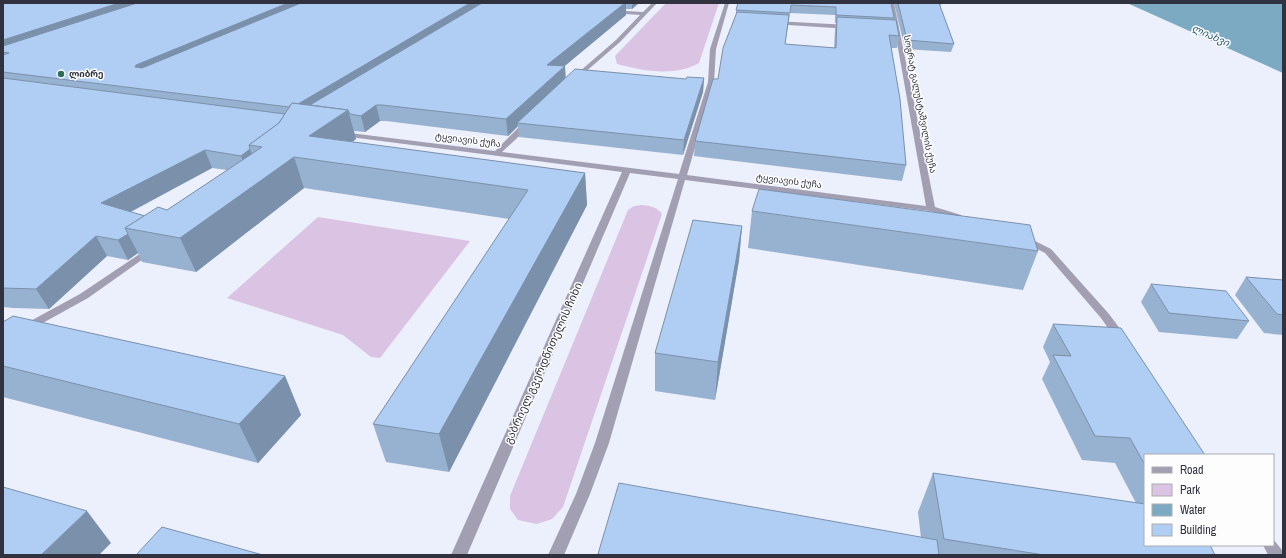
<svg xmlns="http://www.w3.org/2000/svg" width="1286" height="558" font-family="'Archivo Narrow','Noto Sans Georgian',sans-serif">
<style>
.green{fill:#dbc3e3}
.water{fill:#7caac3}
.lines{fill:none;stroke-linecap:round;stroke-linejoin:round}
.minor{fill:#a39fb2;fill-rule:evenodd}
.wall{fill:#97b1d1;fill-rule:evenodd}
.shaded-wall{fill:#7b90aa}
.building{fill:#b0cef3;stroke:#7b90aa}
.poi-dot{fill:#2f6e5a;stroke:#fdfdfd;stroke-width:1.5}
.labels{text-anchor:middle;stroke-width:3;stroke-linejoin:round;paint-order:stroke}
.far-poi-label{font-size:9px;font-weight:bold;fill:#30333f;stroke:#fdfdfd;text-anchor:start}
.far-street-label{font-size:9px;fill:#30333f;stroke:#fdfdfd}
.far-water-label{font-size:10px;font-style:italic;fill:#1f5873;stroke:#fdfdfd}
.street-label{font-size:11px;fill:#30333f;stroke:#fdfdfd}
</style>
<rect width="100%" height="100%" fill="#eceffc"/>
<g class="green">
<path d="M666 3H719L699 63C674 77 644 71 617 64L615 56Z"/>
<path d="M642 205C650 206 657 207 662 214L563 507 552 519 537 524 518 520 510 509V496L628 210 634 206Z"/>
<polygon points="318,217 470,241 380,358 371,357 343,335 227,298"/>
</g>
<polygon class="water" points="1127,3 1283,3 1283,73"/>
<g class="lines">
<g class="minor">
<polygon points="652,3 657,3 620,42 576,80 572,80 572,78 616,40 640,15 612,13 609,11 610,10 643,12"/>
<polygon points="725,3 729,3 716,49 714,82 687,175 926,206 890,3 894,3 935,207 961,215 962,217 958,220 930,211 685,180 609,443 590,494 564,555 548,555 576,494 595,443 678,179 630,173 467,555 451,555 622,172 342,136 338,134 342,132 495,151 525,121 528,121 532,123 531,125 502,152 679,174 708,82 710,49"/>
<polygon points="775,21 849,25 852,27 849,29 773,24 773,22"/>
<polygon points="1025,236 1051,249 1109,314 1127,338 1125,341 1117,341 1101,318 1045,253 1022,241 1020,239"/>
<polygon points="150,247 155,250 153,252 88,298 3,345 3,336 80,294"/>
<polygon points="1273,539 1282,550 1283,555 1268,555 1263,545 1273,545"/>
</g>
</g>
<g class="wall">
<path d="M3 3H639L632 9H626V15L564 66 565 78 686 79 704 78 703 92 683 155 519 137 518 126 508 136 386 121H380L365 132 354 131 356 139 352 142 585 173 587 205 449 472 386 462 373 424 509 219 304 188 196 272 142 262 138 253 128 260 107 256 49 309 13 308 3 307ZM212 168 227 170 167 210 145 216 131 212Z"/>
<path d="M738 3H891L894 18V20L899 36 897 48H891L906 165 902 181 694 156 695 141 718 79 736 15V10ZM790 13 835 15V23H836L835 29 834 48 785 45Z"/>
<polygon points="894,3 942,3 940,6 954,44 951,52 905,49"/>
<polygon points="752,211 1038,251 1023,290 748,248"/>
<polygon points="742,226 739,260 715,400 655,391 655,353"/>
<polygon points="1246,277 1283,280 1283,335 1264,333 1235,295"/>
<polygon points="1151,284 1249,321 1237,339 1159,332 1141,302"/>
<polygon points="3,322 285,376 301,415 258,463 3,397"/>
<polygon points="1053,324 1145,455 1145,545 1215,555 598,555 598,554 921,538 918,512 933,473 1136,503 1115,463 1082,460 1042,379 1050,362 1043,347"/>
</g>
<g class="shaded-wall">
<polygon points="119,3 163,3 9,53 3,52 3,40"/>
<polygon points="288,3 321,3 142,80 135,67 136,65"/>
<polygon points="470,3 493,3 304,109 292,107"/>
<polygon points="625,3 626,3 626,15 548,80 547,65"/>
<polygon points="632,3 639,3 632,9"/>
<polygon points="565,66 566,81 517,123 518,126 508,136 506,119"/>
<polygon points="704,78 703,92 683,155 684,140"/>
<polygon points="376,105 380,121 365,132 361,116"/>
<polygon points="348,110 356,139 325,161 309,136"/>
<polygon points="250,149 257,167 247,174 241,156"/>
<polygon points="205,150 212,168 111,222 101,203"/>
<polygon points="294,157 304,188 196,272 180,238"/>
<polygon points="585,173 587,205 449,472 439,434"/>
<polygon points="742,226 739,260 715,400 718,362"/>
<polygon points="128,234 138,253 128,260 118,240"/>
<polygon points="96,236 107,256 49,309 36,289"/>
<polygon points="285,376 301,415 258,463 239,424"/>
<polygon points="87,511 111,543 99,555 41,555"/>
</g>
<g class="building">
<polygon points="3,3 119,3 3,40"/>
<polygon points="137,3 288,3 136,65 135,67 142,68 301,3 470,3 298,104 292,103 289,107 3,72 3,55 9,53 3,52 3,46"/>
<polygon points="482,3 625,3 547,65 565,66 506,119 382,105 376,105 361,116 350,114 348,110 310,105"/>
<polygon points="738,3 891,3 894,18 836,15 836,7 791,5 790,13 736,10"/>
<polygon points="898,3 939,3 954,44 907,40"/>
<polygon points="737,12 789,15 785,44 836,48 837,17 896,20 899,36 889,35 900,99 906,165 695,141 713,79 718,79 723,48"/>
<polygon points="575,69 686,79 687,77 704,78 684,140 517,123"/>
<polygon points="3,78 285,114 279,123 249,145 250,149 241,156 205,150 101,203 145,216 125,228 128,234 118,240 96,236 36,289 3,288"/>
<polygon points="292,103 348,110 309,136 585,173 439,434 373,424 528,190 294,157 180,238 125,228 158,207 167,210 262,147 249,145 279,123"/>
<polygon points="759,189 1030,225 1038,251 752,211"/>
<polygon points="693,220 742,226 718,362 655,353"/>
<polygon points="1246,277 1283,280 1283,315 1277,314"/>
<polygon points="1151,284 1226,291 1249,321 1169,313"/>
<polygon points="13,316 285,376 239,424 3,366 3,322"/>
<polygon points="1053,324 1121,328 1205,455 1145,455 1145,465 1130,438 1095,436 1053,355 1071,356"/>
<polygon points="933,473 1145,504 1145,545 1210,545 1215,555 1044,555 944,539"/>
<polygon points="619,483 937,540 939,555 602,555 598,554"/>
<polygon points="3,487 87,511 41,555 3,555"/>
<polygon points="162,527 263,555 136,555"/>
</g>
<circle class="poi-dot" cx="61" cy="74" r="4"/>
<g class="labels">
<g class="far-poi-label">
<text x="69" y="77">ლიბრე</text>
</g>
<g class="far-street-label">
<text transform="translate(920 104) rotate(79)" y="3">სოგრატ გალუსტაშვილის ქუჩა</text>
<text transform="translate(468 140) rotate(7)" y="3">ტყვიავის ქუჩა</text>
<text transform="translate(789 181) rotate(7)" y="3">ტყვიავის ქუჩა</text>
</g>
<g class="far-water-label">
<text transform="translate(1211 35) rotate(24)" y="4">ლიახვი</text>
</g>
<g class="street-label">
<text transform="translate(543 363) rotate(-66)" y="4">გაბრიელ გვერდწითელის ჩიხი</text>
</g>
</g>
<rect width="1286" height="558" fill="none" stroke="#30333f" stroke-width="8"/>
<rect x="1144" y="454" width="130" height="92" fill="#fdfdfd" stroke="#abacb1"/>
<rect x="1152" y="467" width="20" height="6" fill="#a39fb2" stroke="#abacb1"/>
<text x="1180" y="474" font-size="12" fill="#30333f">Road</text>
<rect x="1152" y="484" width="20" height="12" fill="#dbc3e3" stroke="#abacb1"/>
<text x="1180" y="494" font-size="12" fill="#30333f">Park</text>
<rect x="1152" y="504" width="20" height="12" fill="#7caac3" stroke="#abacb1"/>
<text x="1180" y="514" font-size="12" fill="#30333f">Water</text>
<rect x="1152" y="524" width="20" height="12" fill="#b0cef3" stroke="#abacb1"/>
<text x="1180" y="534" font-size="12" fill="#30333f">Building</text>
</svg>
